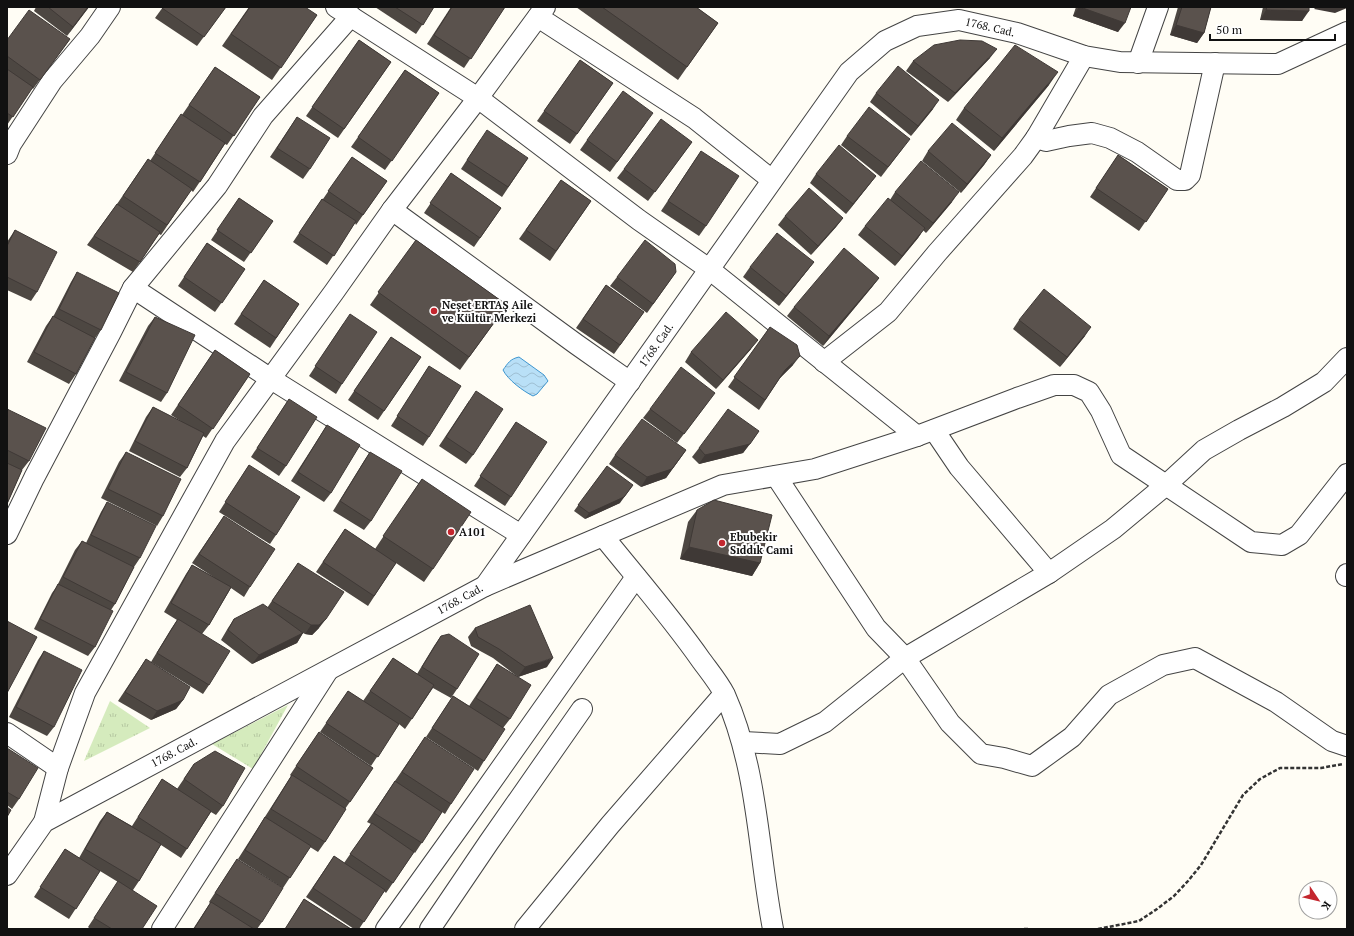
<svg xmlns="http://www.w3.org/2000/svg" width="1354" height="936" font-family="'PT Serif',serif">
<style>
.grass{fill:url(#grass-tufts)}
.water{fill:url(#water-waves);stroke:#3f96cf}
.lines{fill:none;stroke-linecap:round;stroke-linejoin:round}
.minor-casing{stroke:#444;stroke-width:22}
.path{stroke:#333;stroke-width:2.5;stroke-dasharray:4 2;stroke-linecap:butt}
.minor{stroke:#fff;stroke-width:20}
.wall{fill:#4d4742}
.shaded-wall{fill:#3f3936}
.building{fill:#5a524d;stroke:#3f3936}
.poi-dot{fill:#c4262e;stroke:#fff;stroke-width:1.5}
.labels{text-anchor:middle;stroke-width:4;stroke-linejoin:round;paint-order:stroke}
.street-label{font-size:11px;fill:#111;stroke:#fff}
.poi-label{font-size:11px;font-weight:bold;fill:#111;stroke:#fff;text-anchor:start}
</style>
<defs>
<pattern id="grass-tufts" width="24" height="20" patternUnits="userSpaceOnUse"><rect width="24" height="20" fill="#d5ebbd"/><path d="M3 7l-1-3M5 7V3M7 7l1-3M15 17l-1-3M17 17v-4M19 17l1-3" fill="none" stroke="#b6c8a1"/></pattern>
<pattern id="water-waves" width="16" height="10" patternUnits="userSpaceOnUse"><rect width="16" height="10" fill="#b9e0f7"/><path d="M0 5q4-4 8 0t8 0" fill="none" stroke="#9ebfd3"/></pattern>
</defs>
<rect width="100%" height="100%" fill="#fffdf5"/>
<g class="grass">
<polygon points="110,701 150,728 84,761"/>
<polygon points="288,705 253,769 212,744"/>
</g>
<path class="water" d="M519 357 544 375 548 381 537 394 533 396C523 391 508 380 503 370 508 363 510 359 519 357Z"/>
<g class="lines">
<g class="minor-casing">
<g id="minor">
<polyline points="336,7 478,98 639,220 709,269 917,436"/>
<polyline points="538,17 694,118 772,180"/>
<polyline points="1138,63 1158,7"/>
<polyline points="1036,138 1046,141 1069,136 1092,133 1110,138 1137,152 1177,180 1185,180 1190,175 1215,63"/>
<polyline points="7,154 11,144 52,81 90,36 110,7"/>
<polyline points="392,210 576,344 630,382"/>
<polyline points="133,288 271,379 521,535"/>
<polyline points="824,362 888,312 937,253 1023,156 1036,138 1084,56"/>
<polyline points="934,430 959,467 1049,573"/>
<polyline points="776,476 876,628 905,658 950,723 981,754 1004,758 1032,766 1072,737 1109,695 1163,665 1195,658 1276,702 1332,741 1347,746"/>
<polyline points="7,534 34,478 111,332 133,288 217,186 263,116 351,16"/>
<path d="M603 536C636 577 671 617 701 660 709 671 719 683 725 695 758 769 758 851 773 929"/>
<polyline points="1346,576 1347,574"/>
<polyline points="485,586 723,485 815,469 917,436 1017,398 1054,385 1074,385 1089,392 1101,411 1121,455 1251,542 1282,545 1299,535 1347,474"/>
<polyline points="7,733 58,768"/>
<polyline points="743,742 780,744 825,722 905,658 1049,573 1113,529 1166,485 1204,450 1239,430 1283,407 1324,382 1347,358"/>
<polyline points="44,822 58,768 85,693 225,441 334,292 392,210 478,98 545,7"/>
<polyline points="7,875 44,822 485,586 849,72 885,41 917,26 959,20 1017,33 1084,56 1120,62 1278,64 1347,32"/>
<polyline points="162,929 327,672"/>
<polyline points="386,929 465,819 636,577"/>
<polyline points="430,929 489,842 582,709"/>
<polyline points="525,929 610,825 724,694"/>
</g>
</g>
<g class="path">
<polyline points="1024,929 1030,929"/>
<polyline points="1098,929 1139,921 1157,909 1174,896 1188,881 1201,865 1243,795 1260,779 1280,768 1321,768 1343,764"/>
</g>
<use href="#minor" class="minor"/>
</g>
<g class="wall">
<polygon points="36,7 89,7 67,36 34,11"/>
<polygon points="163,7 226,7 197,46 155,18"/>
<polygon points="249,7 317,15 272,80 222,46"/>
<polygon points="375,7 434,7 416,34"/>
<polygon points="451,7 505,7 464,68 427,44"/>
<polygon points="576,7 696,7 718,23 678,80"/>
<polygon points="1076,7 1131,7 1118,32 1073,16"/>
<polygon points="1178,7 1211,7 1204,33 1197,43 1170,35"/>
<polygon points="1263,7 1309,7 1302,21 1260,20"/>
<polygon points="70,39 33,89 32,88 7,125 7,40"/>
<polygon points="359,40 391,62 338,138 306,116"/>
<polygon points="990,58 948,102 906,71 913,61"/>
<polygon points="580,60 613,83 570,144 537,121"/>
<polygon points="215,67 260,97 227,145 225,144 193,192 191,190 161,235 159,234 133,272 87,245 117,204 148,159 150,161 174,124 182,115"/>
<polygon points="405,70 439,93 385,170 351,147"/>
<polygon points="1049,85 994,151 956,120 964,108"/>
<polygon points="876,93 933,109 911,136 870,102"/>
<polygon points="297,117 310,169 303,179 270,157"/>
<polygon points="646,123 610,172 580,150 587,140"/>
<polygon points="847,136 903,148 881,177 841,145"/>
<polygon points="480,140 528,158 502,197 461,169"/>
<polygon points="692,142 648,201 617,178 624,169"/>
<polygon points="701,151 706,226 699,236 661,211"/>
<polygon points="928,151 991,155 984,165 961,193 922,161"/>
<polygon points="1118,155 1168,189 1139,231 1090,197"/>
<polygon points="352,157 387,181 356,225 355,223 327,265 293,242 322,199 323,199"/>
<polygon points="451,173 501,208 474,247 424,213"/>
<polygon points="816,174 876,176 869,185 846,214 810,183"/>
<polygon points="561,180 591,201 550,261 519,239"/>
<polygon points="895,192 952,202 926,233 923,230 918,238 895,266 858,235 865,226 890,200"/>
<polygon points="239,198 273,221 244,262 211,240"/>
<polygon points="785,216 843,218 836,227 811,255 778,225"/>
<polygon points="15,230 37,292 31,301 7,290 7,242"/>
<polygon points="416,240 507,305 460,370 370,305"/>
<polygon points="207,243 245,269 215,312 178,286"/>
<polygon points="814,262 807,271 779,306 743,277 750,267"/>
<polygon points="77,272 101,330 95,338 76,374 69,384 27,362 46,326 53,316 53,317 71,282"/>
<polygon points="676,272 647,313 610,286 617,277"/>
<polygon points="879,278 872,287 823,346 787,316 794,307"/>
<polygon points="264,280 299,304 270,348 234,324"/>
<polygon points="606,285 644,312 614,354 576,328"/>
<polygon points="155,317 167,393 161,402 119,381 148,326"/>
<polygon points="1019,320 1085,336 1060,367 1013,329"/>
<polygon points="343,324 342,384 336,394 309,376"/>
<polygon points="770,327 793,365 780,378 759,410 728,387"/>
<polygon points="391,337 421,357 378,420 348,400"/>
<polygon points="751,349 716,389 685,362 691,352"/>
<polygon points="215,350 250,374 206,438 203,436 187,468 180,477 129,451 146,417 153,407 182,422 171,415"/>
<polygon points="429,366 429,437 423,446 391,426"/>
<polygon points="289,399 286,466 279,476 251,457"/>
<polygon points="469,401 473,455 466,464 439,446"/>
<polygon points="708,402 677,443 643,418 650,409"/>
<polygon points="7,409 29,461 22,470 7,504"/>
<polygon points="516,422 511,497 505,506 474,486"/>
<polygon points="327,425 331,493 324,502 291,481"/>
<polygon points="759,431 743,453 699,464 692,457 699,448"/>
<polygon points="686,450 666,478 641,487 609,464 615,455"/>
<polygon points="126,452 163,516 157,526 101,498 119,462"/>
<polygon points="370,452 371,521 364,530 333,511 364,461"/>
<polygon points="249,465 276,535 270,544 219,512"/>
<polygon points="607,466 620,503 585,519 574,511"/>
<polygon points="422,479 433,569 424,582 396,563 368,606 316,572 345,529 375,549"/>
<polygon points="107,502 140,558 134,567 115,604 111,610 95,647 88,656 34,629 52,593 57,586 75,550 82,541 86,543 101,512"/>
<polygon points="697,510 760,563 752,576 680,559 688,522"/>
<polygon points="224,516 250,587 244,597 231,588 209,625 202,634 209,685 203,694 151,662 171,629 177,620 164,612 186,574 192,565 215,578 192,563"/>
<polygon points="298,563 319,628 312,635 305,634 303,633 297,643 252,664 221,640 228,628 234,619 267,608"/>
<polygon points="475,628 547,667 518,677 493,658 471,646 468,637"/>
<polygon points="441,636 457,689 451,698 433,688 405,729 399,724 371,766 320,732 348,691 363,701 393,658 417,674 434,646"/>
<polygon points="44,651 54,727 47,736 9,717 38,660"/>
<polygon points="146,659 183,700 176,709 151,720 118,701"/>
<polygon points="497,664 510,719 503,728 484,761 478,771 426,737 453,696 469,706"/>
<polygon points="319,732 373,768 345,809 325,842 318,852 310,847 283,888 238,859 291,776 290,775"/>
<polygon points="425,737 451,804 445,814 442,812 415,853 414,852 386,893 384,891 359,929 354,929 306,897 334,856 344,863 371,824 367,822"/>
<polygon points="7,748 19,799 12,809 7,805"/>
<polygon points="194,764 223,806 216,815 211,812 181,858 161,845 139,881 133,890 142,929 88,929 89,928 88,927 118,882 100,871 69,919 34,897 65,849 79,858 100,821 107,812 132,826 162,779 177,789"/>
<polygon points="237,859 262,922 257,929 193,929 210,903 209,902"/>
<polygon points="304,899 351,929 285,929"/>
</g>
<g class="shaded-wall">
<polygon points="88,7 89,7 67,36 73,27"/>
<polygon points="1079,7 1080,7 1125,23 1118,32 1073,16"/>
<polygon points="1316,7 1347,7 1347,8 1335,13 1314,9"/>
<polygon points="1266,10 1309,11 1302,21 1260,20"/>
<polygon points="1176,25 1204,33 1197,43 1170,35"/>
<polygon points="997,49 990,58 948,102 955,93"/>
<polygon points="1058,72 1049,85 994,151 1002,138"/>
<polygon points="939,100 933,109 911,136 918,126"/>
<polygon points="991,155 984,165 961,193 967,184"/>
<polygon points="876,176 869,185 846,214 853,204"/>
<polygon points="959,192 952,202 926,233 933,223"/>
<polygon points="843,218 836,227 811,255 818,246"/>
<polygon points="925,228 918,238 895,266 902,256"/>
<polygon points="814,262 807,271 779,306 786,296"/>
<polygon points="879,278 872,287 823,346 829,336"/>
<polygon points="1091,327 1085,336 1060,367 1067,357"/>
<polygon points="758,340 751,349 716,389 723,380"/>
<polygon points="800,356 793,365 779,379 785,370"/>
<polygon points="750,444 743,453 699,464 705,455"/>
<polygon points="686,450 666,478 641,487 647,477"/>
<polygon points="633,485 620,503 585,519 589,513"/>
<polygon points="689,547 760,563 752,576 680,559"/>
<polygon points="326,619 319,628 312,635 305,634 311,625"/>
<polygon points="303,633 297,643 252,664 259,655"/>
<polygon points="553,658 547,667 518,677 525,667"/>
<polygon points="183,700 176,709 151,720 157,711"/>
</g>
<g class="building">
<polygon points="48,7 88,7 73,27"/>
<polygon points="163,7 226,7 204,37 162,8"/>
<polygon points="250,7 305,7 317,15 281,68 231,34"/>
<polygon points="395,7 434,7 423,25"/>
<polygon points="452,7 505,7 471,59 434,35"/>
<polygon points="602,7 696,7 718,23 687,67"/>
<polygon points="1080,7 1131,7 1125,23"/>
<polygon points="1182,7 1211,7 1204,33 1176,25"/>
<polygon points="1267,7 1309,7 1309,11 1266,10"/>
<polygon points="29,10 70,39 40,80 7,56 7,40"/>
<polygon points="359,40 391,62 344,129 312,107"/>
<polygon points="960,40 982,41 997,49 955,93 913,61 934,45"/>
<polygon points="1015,45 1058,72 1002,138 964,108"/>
<polygon points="580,60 613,83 577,134 544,111"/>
<polygon points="898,66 939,100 918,126 876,93"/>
<polygon points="215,67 260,97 234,136 189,105"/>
<polygon points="7,69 33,87 13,117 7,113"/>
<polygon points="405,70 439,93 392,161 358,137"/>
<polygon points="623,91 653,113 617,162 587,140"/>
<polygon points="869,107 910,139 888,167 847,136"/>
<polygon points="181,114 225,143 200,182 155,153"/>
<polygon points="297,117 330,138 310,169 277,148"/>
<polygon points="661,119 692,142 655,192 624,169"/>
<polygon points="952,123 991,155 967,184 928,151"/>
<polygon points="487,130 528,158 508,187 467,160"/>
<polygon points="839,145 876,176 853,204 816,174"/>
<polygon points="701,151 739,176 706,226 668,201"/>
<polygon points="1118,155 1168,189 1146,222 1096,188"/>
<polygon points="352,157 387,181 363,215 328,191"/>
<polygon points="148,159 192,189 167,225 123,196"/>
<polygon points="921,161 959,192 933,223 895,192"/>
<polygon points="451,173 501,208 480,238 430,203"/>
<polygon points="561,180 591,201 556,251 526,230"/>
<polygon points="809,188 843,218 818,246 785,216"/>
<polygon points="239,198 273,221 251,253 217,230"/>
<polygon points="888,198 925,228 902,256 865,226"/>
<polygon points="322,199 356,221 334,256 299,233"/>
<polygon points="117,204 160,232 140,262 94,236"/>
<polygon points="15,230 57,252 37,292 7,277 7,246"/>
<polygon points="777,233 814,262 786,296 750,267"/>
<polygon points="416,240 507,305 469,357 378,292"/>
<polygon points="645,240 675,264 676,272 653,304 617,277"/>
<polygon points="207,243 245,269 222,303 184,277"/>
<polygon points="844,248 879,278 829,336 794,307"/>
<polygon points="77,272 119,293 101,330 59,309"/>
<polygon points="264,280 299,304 276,338 241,314"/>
<polygon points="606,285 644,312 620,345 583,319"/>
<polygon points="1044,289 1091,327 1067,357 1019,320"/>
<polygon points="726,312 758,340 723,380 691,352"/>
<polygon points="350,314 377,332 342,384 315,366"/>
<polygon points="53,316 95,338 76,374 34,352"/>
<polygon points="155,317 195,335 167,393 126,372"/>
<polygon points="770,327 797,345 800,356 785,370 765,400 734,377"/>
<polygon points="391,337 421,357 384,411 354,391"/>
<polygon points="215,350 250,374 213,429 178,405"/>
<polygon points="429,366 461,386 429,437 397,416"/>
<polygon points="681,367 715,393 684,434 650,409"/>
<polygon points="476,391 503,409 473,455 446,437"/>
<polygon points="289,399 317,417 286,466 257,448"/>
<polygon points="153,407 204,433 187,468 135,441"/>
<polygon points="7,409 46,428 29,461 7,450"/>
<polygon points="728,409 759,431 750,444 705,455 699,448"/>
<polygon points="642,419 686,450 672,469 647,477 615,455"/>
<polygon points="516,422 547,442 511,497 480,476"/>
<polygon points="327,425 360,445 331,493 298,472"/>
<polygon points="126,452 181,479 163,516 108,489"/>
<polygon points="370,452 402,471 371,521 340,501"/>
<polygon points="7,463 22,470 7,504"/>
<polygon points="249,465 300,497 276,535 225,502"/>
<polygon points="607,466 633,485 624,497 589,513 578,505"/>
<polygon points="422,479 471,512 433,569 383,536"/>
<polygon points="714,500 772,515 760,563 689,547 697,510"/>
<polygon points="107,502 156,526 140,558 91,535"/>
<polygon points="224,516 275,549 250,587 199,554"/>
<polygon points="345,529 396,563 374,596 323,562"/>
<polygon points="82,541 134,567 115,604 63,577"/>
<polygon points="298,563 344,592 326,619 319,625 311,625 272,601"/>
<polygon points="192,565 231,587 209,625 171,603"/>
<polygon points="58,584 113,611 95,647 40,619"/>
<polygon points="263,604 303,633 259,655 228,630 234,619"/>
<polygon points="530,605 553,658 525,667 499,649 478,637 475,628"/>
<polygon points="178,619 230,651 209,685 157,653"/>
<polygon points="7,621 37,637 7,693"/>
<polygon points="449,634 479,654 457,689 422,667 441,636"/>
<polygon points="44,651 82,670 54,727 16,707"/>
<polygon points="393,658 434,685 412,719 370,691"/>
<polygon points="146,659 190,687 183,700 157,711 125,692"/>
<polygon points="497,664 531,685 510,719 476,698"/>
<polygon points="348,691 399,724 378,757 326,723"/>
<polygon points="453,696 505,729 484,761 432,728"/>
<polygon points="319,732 373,768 350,802 296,766"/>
<polygon points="425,737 474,769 451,804 402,772"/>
<polygon points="7,748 38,768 19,799 7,792"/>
<polygon points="215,751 245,768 223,806 184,779 194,764"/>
<polygon points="292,775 346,809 325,842 271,809"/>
<polygon points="162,779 211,811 187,849 138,817"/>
<polygon points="395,781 442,812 422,843 374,813"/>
<polygon points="7,807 11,810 7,817"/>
<polygon points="107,812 161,844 139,881 85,849"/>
<polygon points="265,817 311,846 290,878 245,850"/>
<polygon points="372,823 414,852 393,883 350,854"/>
<polygon points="65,849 100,871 76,909 40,887"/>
<polygon points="334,856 385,890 364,922 313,888"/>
<polygon points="237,859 283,888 262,922 215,893"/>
<polygon points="118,881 157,906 142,929 112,929 94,918"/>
<polygon points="304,899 351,929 285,929"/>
<polygon points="211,902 254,929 194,929"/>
</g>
<g class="poi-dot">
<circle cx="434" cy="311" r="4"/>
<circle cx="451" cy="532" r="4"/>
<circle cx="722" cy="543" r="4"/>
</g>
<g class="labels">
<g class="street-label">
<text transform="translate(990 27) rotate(13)" y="4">1768. Cad.</text>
<text transform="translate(656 345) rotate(-55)" y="4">1768. Cad.</text>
<text transform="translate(460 599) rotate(-29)" y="4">1768. Cad.</text>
<text transform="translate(174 752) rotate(-28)" y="4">1768. Cad.</text>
</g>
<g class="poi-label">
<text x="442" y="309">Neşet ERTAŞ Aile<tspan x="442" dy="13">ve Kültür Merkezi</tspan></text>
<text x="459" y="536">A101</text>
<text x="730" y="541">Ebubekir<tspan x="730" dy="13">Sıddık Cami</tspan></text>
</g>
</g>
<rect width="1354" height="936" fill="none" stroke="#111111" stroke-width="16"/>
<g transform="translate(1318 900) rotate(125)"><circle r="19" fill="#ffffff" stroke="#a0a0a0"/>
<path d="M0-3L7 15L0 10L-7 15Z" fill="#c4262e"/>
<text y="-6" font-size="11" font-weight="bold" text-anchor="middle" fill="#111111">K</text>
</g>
<path d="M1210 34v6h125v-6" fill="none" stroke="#111111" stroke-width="2"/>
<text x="1216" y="34" font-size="12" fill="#111111" stroke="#ffffff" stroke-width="3" paint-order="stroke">50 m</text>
</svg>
